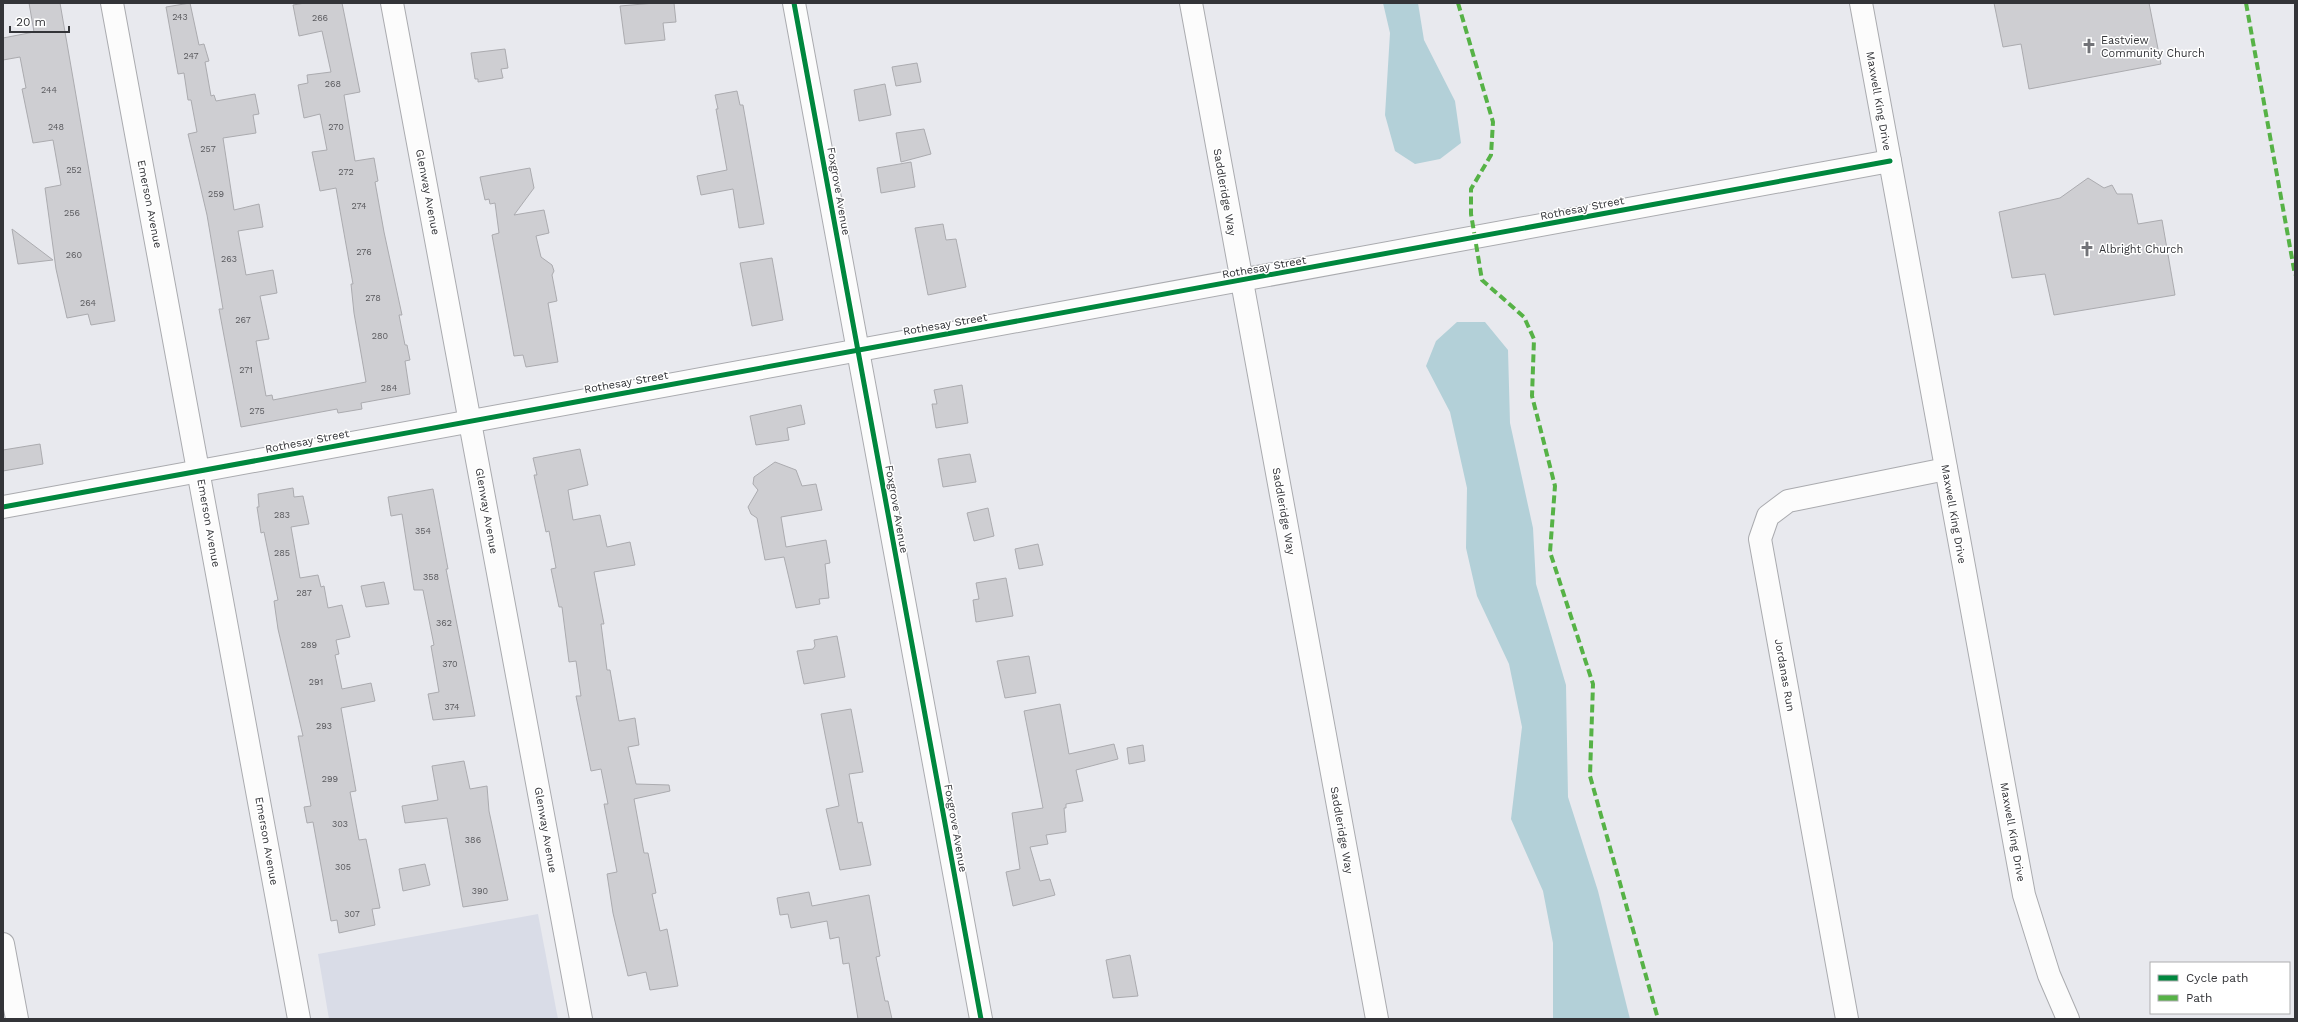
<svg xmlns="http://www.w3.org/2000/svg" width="2298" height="1022" font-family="'Work Sans',sans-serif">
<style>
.built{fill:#d9dce7}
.water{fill:#b3d0d8}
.building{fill:#ceced2;stroke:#ababaf}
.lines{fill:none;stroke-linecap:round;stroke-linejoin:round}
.minor-casing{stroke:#aaabaf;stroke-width:24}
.tertiary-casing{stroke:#aaabaf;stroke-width:24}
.minor{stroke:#fcfcfc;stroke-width:22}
.tertiary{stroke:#fcfcfc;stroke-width:22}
.quiet{stroke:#56b246;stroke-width:4;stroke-dasharray:8 4;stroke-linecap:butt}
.cycleway-casing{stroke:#fff;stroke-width:8}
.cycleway{stroke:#00873e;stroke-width:5}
.labels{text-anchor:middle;stroke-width:3;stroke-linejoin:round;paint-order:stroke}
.number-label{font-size:9px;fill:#5a5a5e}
.poi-label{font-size:11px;fill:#333438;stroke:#fff;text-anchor:start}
.street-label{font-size:11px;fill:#333438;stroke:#fff}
</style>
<rect width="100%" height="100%" fill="#e8e9ee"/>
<polygon class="built" points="538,914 558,1019 329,1019 318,954"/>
<g class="water">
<polygon points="1383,3 1418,3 1424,40 1455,101 1461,143 1440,159 1415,164 1395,151 1385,115 1390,33"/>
<polygon points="1457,322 1485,322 1508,350 1510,423 1533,528 1536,584 1566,685 1568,797 1598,891 1630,1019 1553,1019 1553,943 1543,891 1511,819 1522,727 1509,664 1477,596 1466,548 1467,488 1450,412 1426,366 1436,341"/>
</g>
<g class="building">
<polygon points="29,3 60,3 115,321 91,325 88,314 67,318 56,269 45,188 61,185 53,140 33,143 22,89 26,88 20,57 3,60 3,38 34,32"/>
<polygon points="190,3 199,45 204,44 209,61 205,62 211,96 214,95 216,101 255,94 259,114 253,115 256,133 223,138 234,210 259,204 263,227 238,231 246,275 273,270 277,293 260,296 269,339 256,341 266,396 272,395 273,400 366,382 354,313 351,284 353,284 336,188 320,191 312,152 327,150 320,114 304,118 298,85 308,83 307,75 331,72 322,31 299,36 293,5 305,3 342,3 360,92 344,95 355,161 374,158 378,181 375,182 384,232 402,315 399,315 405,345 407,345 410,360 405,361 410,394 361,403 362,409 338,413 337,409 241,427 219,309 223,309 207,215 188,134 197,132 191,100 188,100 184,73 178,74 166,7"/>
<polygon points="655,3 674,3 676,22 663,23 665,40 625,44 620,6"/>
<polygon points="1994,3 2149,3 2161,64 2029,89 2021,44 2003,47"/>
<polygon points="505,49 508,68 501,69 503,78 478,82 478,79 475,79 471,53"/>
<polygon points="917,63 921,82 896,86 892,67"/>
<polygon points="885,84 891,115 859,121 854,90"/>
<polygon points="737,91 740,105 743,105 764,224 739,228 733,189 701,195 697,176 727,170 716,109 718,109 715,95"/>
<polygon points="924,129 931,154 901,162 896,133"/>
<polygon points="911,162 915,187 881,193 877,168"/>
<polygon points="530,168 534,188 514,215 544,210 549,233 536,236 541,257 552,265 554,271 552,275 557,301 548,303 558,362 526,367 523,355 514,356 492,235 499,233 495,203 490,204 489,199 485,200 480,177"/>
<polygon points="2088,178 2104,188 2112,185 2117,194 2132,194 2138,224 2162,220 2175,295 2054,315 2045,274 2012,278 1999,212 2060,198"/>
<polygon points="943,224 946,240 956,239 966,287 928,295 915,228"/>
<polygon points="12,229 53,260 18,264"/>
<polygon points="772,258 783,320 752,326 740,263"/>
<polygon points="962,385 968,423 936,428 932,404 937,404 934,390"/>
<polygon points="801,405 805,424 787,428 789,440 756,445 750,416"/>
<polygon points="40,444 43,464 3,471 3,450"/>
<polygon points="580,449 588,485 568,490 573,520 600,515 607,547 630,542 635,565 594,572 604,624 601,624 607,670 610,670 619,721 635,718 639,745 628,747 636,784 669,785 670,791 634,799 644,853 648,853 656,893 652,894 660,931 667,929 678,986 650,990 646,972 628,976 613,913 607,874 617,872 604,804 608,804 601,769 591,771 576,696 581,696 576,661 569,662 562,607 559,607 551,569 556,568 549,531 546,532 534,475 537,475 533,458"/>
<polygon points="970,454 976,482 943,487 938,459"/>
<polygon points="775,462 796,470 802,486 816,484 822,510 781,517 786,547 826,540 830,563 825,564 829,598 819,599 820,604 796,608 784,557 765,560 757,518 751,514 748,507 758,490 753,484 754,477"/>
<polygon points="293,488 294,497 303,496 309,524 291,527 300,578 318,575 321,587 324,586 328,608 342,605 350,637 336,640 339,654 335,655 342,689 371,683 375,701 341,708 356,791 350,792 359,840 366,839 380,908 372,909 375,925 339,933 337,920 331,921 313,822 307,823 304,807 311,806 298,736 303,736 278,629 274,601 278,600 264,532 261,533 257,507 259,507 258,494"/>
<polygon points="433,489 448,569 446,569 475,716 433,720 428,694 439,692 431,646 434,645 423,590 414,590 402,514 391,516 388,497"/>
<polygon points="988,508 994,536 974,541 967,513"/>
<polygon points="1038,544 1043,565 1019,569 1015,549"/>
<polygon points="1006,578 1013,616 976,622 973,600 979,599 976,583"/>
<polygon points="384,582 389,604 366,607 361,586"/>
<polygon points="837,636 845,677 804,684 797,651 813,649 815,646 814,640"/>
<polygon points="1029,656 1036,693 1005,698 997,661"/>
<polygon points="1060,704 1069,754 1114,744 1118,759 1076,770 1083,801 1066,804 1066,808 1064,808 1066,832 1046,835 1048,844 1030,847 1040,881 1050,879 1055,895 1013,906 1006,872 1020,869 1012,813 1043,808 1024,711"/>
<polygon points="851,709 863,772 849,774 858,823 862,822 871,865 840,870 826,809 839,806 821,714"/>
<polygon points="1143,745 1145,761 1129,764 1127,748"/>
<polygon points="464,761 470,789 487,786 489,811 508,900 463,907 447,818 405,823 402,806 438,800 432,766"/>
<polygon points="425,864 430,885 403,891 399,869"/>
<polygon points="809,892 812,906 869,895 880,956 876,957 885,1001 888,1001 892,1019 858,1019 849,963 843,964 839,937 830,939 827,921 791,928 788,914 780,915 777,898"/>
<polygon points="1130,955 1138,996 1113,998 1106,960"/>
</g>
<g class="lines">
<g class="minor-casing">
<g id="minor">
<polyline points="112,3 299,1019"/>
<polyline points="392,3 581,1019"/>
<polyline points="794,3 981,1019"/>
<polyline points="1191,3 1377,1019"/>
<polyline points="1890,161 2024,895 2049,975 2068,1019"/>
<polyline points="3,944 17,1019"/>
<polyline points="1847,1019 1760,539 1768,516 1788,501 1946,469"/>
</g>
</g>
<g class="tertiary-casing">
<polyline id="tertiary" points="3,507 1890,161 1861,3"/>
</g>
<use href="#minor" class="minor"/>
<use href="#tertiary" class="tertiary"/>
<g class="quiet">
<polyline points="1458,3 1493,122 1491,155 1471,189 1471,214 1482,280 1524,317 1534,339 1532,396 1555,486 1550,552 1593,684 1590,776 1658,1019"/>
<polyline points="2246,3 2295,275"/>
</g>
<g class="cycleway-casing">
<g id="cycleway">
<polyline points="794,3 981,1019"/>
<polyline points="3,507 1890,161"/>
</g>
</g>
<use href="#cycleway" class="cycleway"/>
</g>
<defs>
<g id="church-bare" transform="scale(1.2)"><path d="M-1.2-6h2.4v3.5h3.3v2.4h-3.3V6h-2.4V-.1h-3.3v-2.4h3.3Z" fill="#727378" stroke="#fff" stroke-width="2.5" paint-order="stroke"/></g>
</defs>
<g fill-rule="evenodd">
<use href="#church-bare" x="2089" y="46"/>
<use href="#church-bare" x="2087" y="249"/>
</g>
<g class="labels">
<g class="number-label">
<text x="180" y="20">243</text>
<text x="320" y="21">266</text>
<text x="191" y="59">247</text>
<text x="333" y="87">268</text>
<text x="49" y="93">244</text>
<text x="56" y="130">248</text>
<text x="336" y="130">270</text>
<text x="208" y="152">257</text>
<text x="74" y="173">252</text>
<text x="346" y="175">272</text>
<text x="216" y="197">259</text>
<text x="359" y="209">274</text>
<text x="72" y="216">256</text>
<text x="364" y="255">276</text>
<text x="74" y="258">260</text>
<text x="229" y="262">263</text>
<text x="373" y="301">278</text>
<text x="88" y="306">264</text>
<text x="243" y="323">267</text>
<text x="380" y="339">280</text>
<text x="246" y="373">271</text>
<text x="389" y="391">284</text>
<text x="257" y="414">275</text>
<text x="282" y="518">283</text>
<text x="423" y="534">354</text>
<text x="282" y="556">285</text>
<text x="431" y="580">358</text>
<text x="304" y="596">287</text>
<text x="444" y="626">362</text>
<text x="309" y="648">289</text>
<text x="450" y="667">370</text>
<text x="316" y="685">291</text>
<text x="452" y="710">374</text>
<text x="324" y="729">293</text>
<text x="330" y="782">299</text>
<text x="340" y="827">303</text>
<text x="473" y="843">386</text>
<text x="343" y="870">305</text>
<text x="480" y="894">390</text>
<text x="352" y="917">307</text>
</g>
<g class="poi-label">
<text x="2101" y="44">Eastview<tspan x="2101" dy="13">Community Church</tspan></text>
<text x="2099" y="253">Albright Church</text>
</g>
<g class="street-label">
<text transform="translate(1879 101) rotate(80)" y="4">Maxwell King Drive</text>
<text transform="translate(839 191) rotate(80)" y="4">Foxgrove Avenue</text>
<text transform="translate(428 192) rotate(79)" y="4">Glenway Avenue</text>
<text transform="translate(1225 192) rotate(80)" y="4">Saddleridge Way</text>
<text transform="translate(150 204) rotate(79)" y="4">Emerson Avenue</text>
<text transform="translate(1582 208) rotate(-11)" y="4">Rothesay Street</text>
<text transform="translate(1264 267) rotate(-10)" y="4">Rothesay Street</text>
<text transform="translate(945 324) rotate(-10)" y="4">Rothesay Street</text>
<text transform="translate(626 382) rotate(-10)" y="4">Rothesay Street</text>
<text transform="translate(307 441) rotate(-11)" y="4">Rothesay Street</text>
<text transform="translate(897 509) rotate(80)" y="4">Foxgrove Avenue</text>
<text transform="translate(487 511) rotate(80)" y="4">Glenway Avenue</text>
<text transform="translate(1284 511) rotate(80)" y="4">Saddleridge Way</text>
<text transform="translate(1954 514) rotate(80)" y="4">Maxwell King Drive</text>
<text transform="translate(209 523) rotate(80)" y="4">Emerson Avenue</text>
<text transform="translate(1785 675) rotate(80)" y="4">Jordanas Run</text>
<text transform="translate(956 828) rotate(80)" y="4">Foxgrove Avenue</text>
<text transform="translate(546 830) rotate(80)" y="4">Glenway Avenue</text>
<text transform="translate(1342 830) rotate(80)" y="4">Saddleridge Way</text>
<text transform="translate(2013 832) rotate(80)" y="4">Maxwell King Drive</text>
<text transform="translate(267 841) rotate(80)" y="4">Emerson Avenue</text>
</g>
</g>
<rect width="2298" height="1022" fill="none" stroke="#333438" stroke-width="8"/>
<rect x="2150" y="962" width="140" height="52" fill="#ffffff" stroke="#adaeaf"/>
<rect x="2158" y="975" width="20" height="6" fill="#00873e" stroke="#adaeaf"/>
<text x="2186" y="982" font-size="12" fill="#333438">Cycle path</text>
<rect x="2158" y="995" width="20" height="6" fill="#56b246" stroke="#adaeaf"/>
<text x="2186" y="1002" font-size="12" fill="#333438">Path</text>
<path d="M10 26v6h59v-6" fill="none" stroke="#333438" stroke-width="2"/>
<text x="16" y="26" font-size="12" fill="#333438" stroke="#ffffff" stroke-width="3" paint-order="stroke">20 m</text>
</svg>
